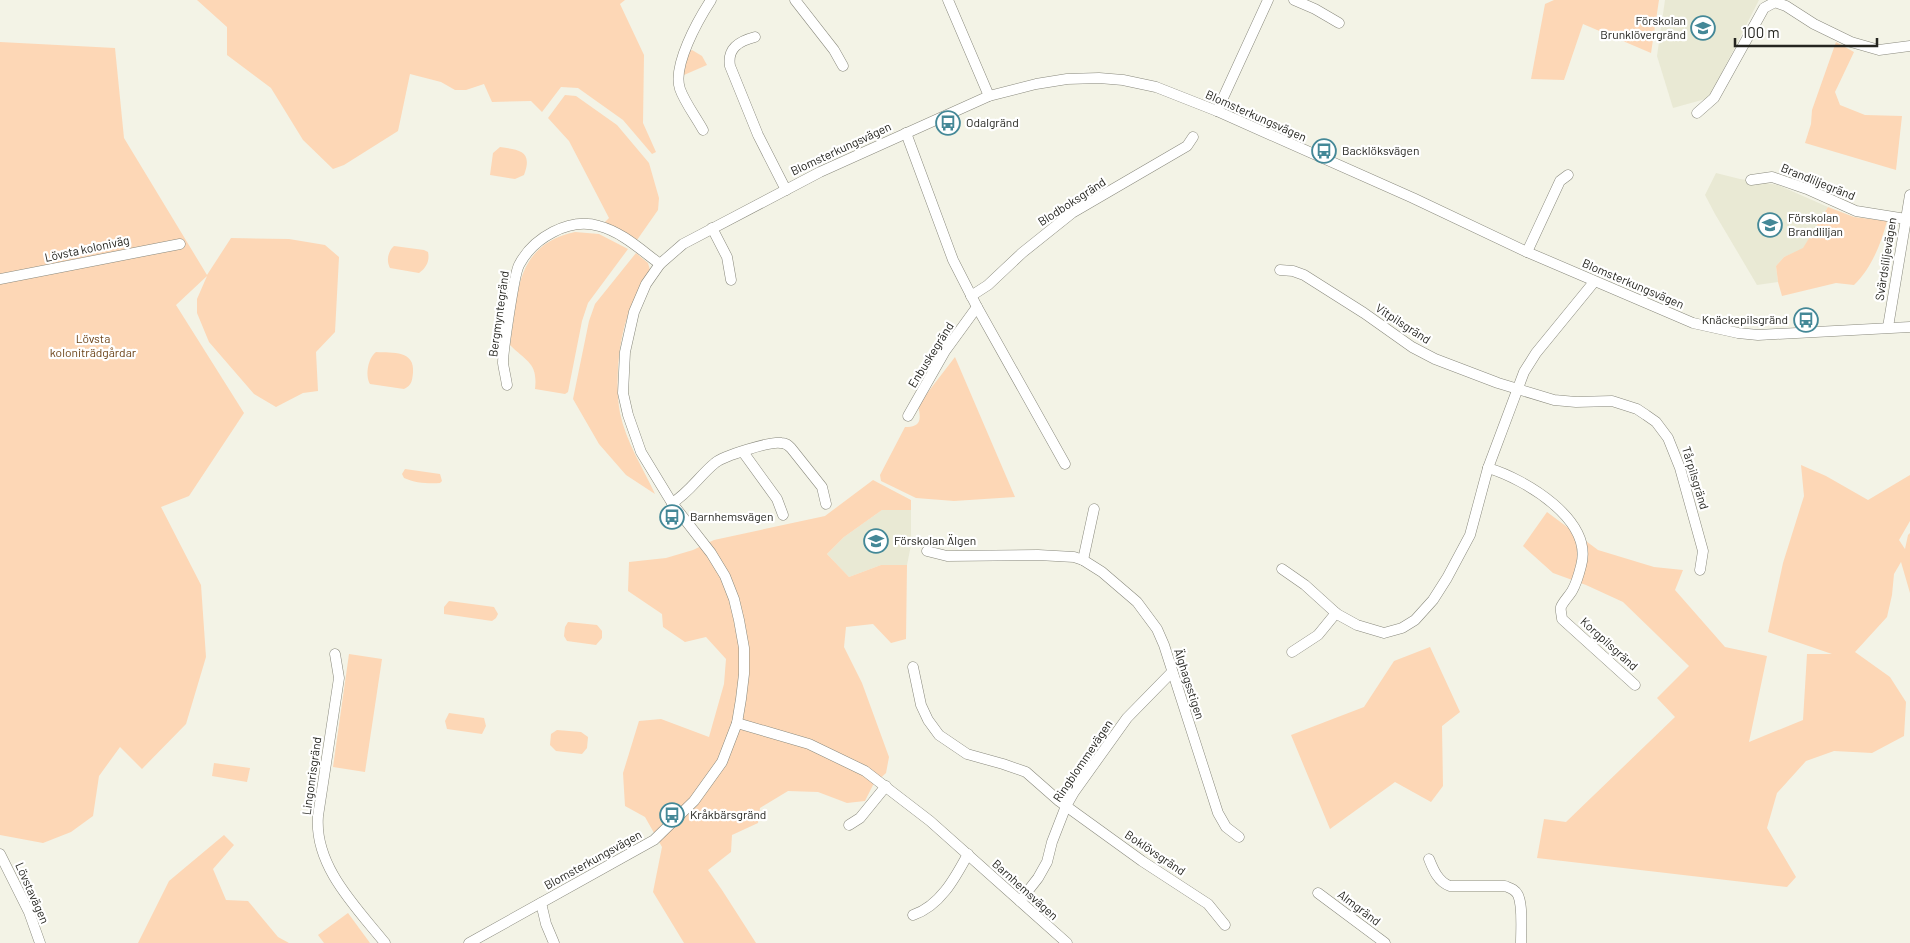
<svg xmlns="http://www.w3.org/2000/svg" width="1910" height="943" font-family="Barlow,sans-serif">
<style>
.built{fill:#e9e9d4}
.green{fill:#fdd7b6}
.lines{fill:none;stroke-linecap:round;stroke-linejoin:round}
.minor-casing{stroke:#89897d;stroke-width:11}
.minor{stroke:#fff;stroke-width:10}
.labels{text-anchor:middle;stroke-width:4.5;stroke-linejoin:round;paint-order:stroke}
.poi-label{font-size:12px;fill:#252520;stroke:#fff;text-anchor:start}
.street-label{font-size:12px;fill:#252520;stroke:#fff}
.park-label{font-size:12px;fill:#6c4318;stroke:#fff}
</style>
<rect width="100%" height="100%" fill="#f3f3e6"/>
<g class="built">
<polygon points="1665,0 1759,0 1709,98 1673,108 1657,56"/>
<polygon points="1716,173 1740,179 1778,185 1828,207 1803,249 1784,257 1776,266 1778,282 1757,285 1715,214 1705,195"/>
<polygon points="882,510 911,510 911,545 907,565 881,565 849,577 827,554 844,537"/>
</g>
<g class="green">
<polygon points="197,0 625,0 620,4 644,55 643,123 656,152 652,154 623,120 578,88 561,87 542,112 531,101 492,102 484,84 466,90 455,90 441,82 410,74 398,131 344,165 333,169 303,140 271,88 227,55 227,27"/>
<polygon points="1554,0 1659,0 1651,53 1583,24 1564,80 1531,79 1545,4"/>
<polygon points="0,42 115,48 124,138 207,275 231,238 289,239 325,245 339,257 335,332 316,352 318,391 303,393 276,407 254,394 209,342 197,313 197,299 207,276 176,305 244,413 189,496 161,507 201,585 206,657 186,724 142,769 120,747 99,776 93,816 71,832 43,843 0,835"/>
<polygon points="1836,42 1854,52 1835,92 1840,105 1865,115 1902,116 1896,170 1805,143 1811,124 1812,110"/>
<polygon points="692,50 702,56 707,65 684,75 681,72 688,52"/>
<polygon points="565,95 576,96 617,125 649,163 659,198 658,210 637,240 605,222 609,218 569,141 548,118"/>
<path d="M500 147C520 150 533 151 524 175L515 179 490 175 493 153Z"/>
<path d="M1828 207 1854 217 1887 221C1881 244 1871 269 1854 285L1836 283 1782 296 1778 282 1776 266 1784 257 1803 248Z"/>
<path d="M575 232 599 234 628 249 588 303 582 321 568 392 565 394 535 389C538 363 527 362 510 345 518 295 514 245 575 232Z"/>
<path d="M394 246 424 250 428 252C430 261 426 268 419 273L390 268C386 261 388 251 394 246Z"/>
<path d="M636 253 648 263 650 270C642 286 633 301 627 318 618 344 615 387 620 413 626 442 643 468 655 494L626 475 599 444 573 399 589 321 595 304Z"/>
<path d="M376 352C393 353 415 350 413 373 412 381 412 385 404 389L370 384C365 375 368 358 376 352Z"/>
<path d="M955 357 1015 497 954 501 916 498 881 481 880 475 905 427C922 427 921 419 918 405Z"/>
<polygon points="1801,465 1826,476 1868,500 1910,475 1910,521 1899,540 1905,549 1908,535 1910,533 1910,593 1901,562 1894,574 1892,595 1887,617 1855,652 1890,677 1906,702 1904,736 1872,753 1834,751 1806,761 1777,793 1767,828 1796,877 1787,887 1537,858 1544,819 1566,822 1675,717 1657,698 1689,666 1623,602 1586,585 1553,573 1523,546 1547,512 1598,550 1654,567 1683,570 1675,590 1725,647 1767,656 1749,742 1803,720 1807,654 1832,654 1768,632 1783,563 1804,496"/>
<path d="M405 469 440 474 442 481 440 483C429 484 415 483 404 478L402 474Z"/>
<polygon points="873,480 911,500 911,510 882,510 844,537 827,554 849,577 881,565 907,565 906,639 891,643 873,624 846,627 844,647 862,683 889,757 886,773 873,785 865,801 847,803 818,792 788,791 760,808 758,823 732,835 731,852 708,870 722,890 756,943 684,943 653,892 662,847 645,817 625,806 623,773 639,721 661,719 709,737 724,684 726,659 706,637 685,642 663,627 662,614 628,591 629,562 666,558 693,550 714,540 825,516"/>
<polygon points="449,601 494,607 498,614 496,618 492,621 444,614 444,607"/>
<polygon points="568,622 597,625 602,631 602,638 596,645 567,641 564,636 565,627"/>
<polygon points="1430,647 1460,712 1442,726 1443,786 1431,802 1395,782 1330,829 1291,735 1364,707 1394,661"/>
<polygon points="349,654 382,659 365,772 333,767"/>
<polygon points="449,713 484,718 486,726 482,734 447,729 445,721"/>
<polygon points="557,730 581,732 588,737 587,748 582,754 556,751 550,745 551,734"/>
<polygon points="214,763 250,768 247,782 212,776"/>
<polygon points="224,835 234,845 213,869 226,900 248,901 278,937 289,943 138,943 169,881"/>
<polygon points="348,913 370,943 324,943 318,935"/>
</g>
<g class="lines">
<g class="minor-casing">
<g id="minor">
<polyline points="795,0 834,50 843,66"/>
<polyline points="948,0 989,96"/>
<polyline points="1294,0 1315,9 1339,23"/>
<path d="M755 37C739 41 727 48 730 66L758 135 786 190"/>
<polyline points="1217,111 1268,0"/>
<polyline points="1697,113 1714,98 1764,8 1775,2 1786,6 1814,24 1851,42 1879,50 1910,46"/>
<path d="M703 130C696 117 685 103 680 89 672 66 698 20 711 0"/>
<polyline points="906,133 953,260 977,307 1065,464"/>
<polyline points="1751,180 1772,177 1807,189 1856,211 1906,219"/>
<polyline points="712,228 727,257 731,280"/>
<polyline points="1527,252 1560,181 1568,175"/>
<polyline points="1280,270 1293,271 1304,275 1364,313 1412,347 1435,359 1498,383 1554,400 1576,402 1612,401 1637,409 1646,415 1656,422 1668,438 1680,468 1703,551 1700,570"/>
<polyline points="0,279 180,244"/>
<polyline points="971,296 988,285 1022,253 1072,213 1187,146 1193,137"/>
<polyline points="1888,327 1910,195"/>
<path d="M507 385C506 378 504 370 503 363 503 352 514 274 519 265 533 238 569 217 599 226 622 232 641 250 660 264"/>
<polyline points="908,416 945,351 977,307"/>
<polyline points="743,452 777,499 783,515"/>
<path d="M1488 468C1525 479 1594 520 1581 566 1579 574 1576 584 1572 591 1569 596 1563 602 1561 607 1560 610 1562 616 1562 619L1635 685"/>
<path d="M672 503C689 493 700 475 715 463 723 456 771 441 781 443 786 443 788 445 791 448L822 487 826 504"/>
<polyline points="927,551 947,556 1038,555 1074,557 1083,560 1102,572 1137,602 1157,629 1164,645 1218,813 1226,827 1239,837"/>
<polyline points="1083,560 1094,509"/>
<polyline points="1282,569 1305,585 1337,614 1357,625 1384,633 1402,628 1415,620 1433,600 1447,578 1470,535 1488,468 1524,372 1536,353 1594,282"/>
<polyline points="1292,652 1318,635 1336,613"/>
<path d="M335 654 339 678 318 816C314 866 356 907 385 943"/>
<polyline points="913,667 921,705 928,720 939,735 967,754 1003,764 1026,772 1059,801 1142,861 1208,904 1225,925"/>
<polyline points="737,723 809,744 865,771 930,821 1067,943"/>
<polyline points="849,825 860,818 886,786"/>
<polyline points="0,854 29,912 40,943"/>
<path d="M1429 859C1433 869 1438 882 1450 886H1505C1510 888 1515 889 1518 895 1523 906 1521 930 1521 943"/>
<polyline points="1318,893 1385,943"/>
<polyline points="1020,901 1038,878 1047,862 1052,842 1066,806 1074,792 1127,718 1172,672"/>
<polyline points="541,903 546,924 554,943"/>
<path d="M913 915C940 906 955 878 968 854"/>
<polyline points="469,943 654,840 694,801 722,762 737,723 741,699 744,674 744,648 739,620 734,599 725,576 711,553 672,503 641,452 628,415 623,393 625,352 634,312 646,284 660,264 683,244 820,172 989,96 1036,84 1067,79 1099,78 1123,80 1156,87 1217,111 1413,198 1527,252 1693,323 1738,333 1758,335 1910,327"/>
</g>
</g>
<use href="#minor" class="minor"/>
</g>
<defs>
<g id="school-ring" transform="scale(1.25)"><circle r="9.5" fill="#fff" stroke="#448897" stroke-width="1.5"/><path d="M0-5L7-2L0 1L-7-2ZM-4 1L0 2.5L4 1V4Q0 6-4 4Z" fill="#448897"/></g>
<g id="bus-ring" transform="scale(1.25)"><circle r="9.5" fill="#fff" stroke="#448897" stroke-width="1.5"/><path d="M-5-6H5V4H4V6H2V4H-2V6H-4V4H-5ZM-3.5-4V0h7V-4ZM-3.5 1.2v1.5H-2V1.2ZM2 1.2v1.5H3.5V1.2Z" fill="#448897"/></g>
</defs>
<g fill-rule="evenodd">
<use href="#school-ring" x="1703" y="28"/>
<use href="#bus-ring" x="948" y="123"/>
<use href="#bus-ring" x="1324" y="151"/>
<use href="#school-ring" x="1770" y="225"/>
<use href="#bus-ring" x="1806" y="320"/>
<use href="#bus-ring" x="672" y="517"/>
<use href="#school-ring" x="876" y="541"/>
<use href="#bus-ring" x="672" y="815"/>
</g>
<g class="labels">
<g class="poi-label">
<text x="1686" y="25" text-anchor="end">Förskolan<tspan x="1686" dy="14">Brunklövergränd</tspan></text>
<text x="966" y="127">Odalgränd</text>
<text x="1342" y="155">Backlöksvägen</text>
<text x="1788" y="222">Förskolan<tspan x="1788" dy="14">Brandliljan</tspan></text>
<text x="1788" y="324" text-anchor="end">Knäckepilsgränd</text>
<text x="690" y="521">Barnhemsvägen</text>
<text x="894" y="545">Förskolan Älgen</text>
<text x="690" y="819">Kråkbärsgränd</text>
</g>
<g class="street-label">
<text transform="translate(1256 116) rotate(24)" y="4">Blomsterkungsvägen</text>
<text transform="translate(841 149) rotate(-25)" y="4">Blomsterkungsvägen</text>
<text transform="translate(1818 182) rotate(22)" y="4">Brandliljegränd</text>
<text transform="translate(1072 202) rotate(-33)" y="4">Blodboksgränd</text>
<text transform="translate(87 249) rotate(-12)" y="4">Lövsta koloniväg</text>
<text transform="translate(1886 259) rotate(-81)" y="4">Svärdsliljevägen</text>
<text transform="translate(1633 284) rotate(23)" y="4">Blomsterkungsvägen</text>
<text transform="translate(499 314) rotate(-82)" y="4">Bergmyntegränd</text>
<text transform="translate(1403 324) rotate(33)" y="4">Vitpilsgränd</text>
<text transform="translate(931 355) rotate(-58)" y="4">Enbuskegränd</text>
<text transform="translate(1695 478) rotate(73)" y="4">Tårpilsgränd</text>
<text transform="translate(1609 644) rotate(42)" y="4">Korgpilsgränd</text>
<text transform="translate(1189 684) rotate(72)" y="4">Älghagsstigen</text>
<text transform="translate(1083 761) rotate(-56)" y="4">Ringblommevägen</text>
<text transform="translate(312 776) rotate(-82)" y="4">Lingonrisgränd</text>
<text transform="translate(1155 853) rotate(34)" y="4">Boklövsgränd</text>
<text transform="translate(593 860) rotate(-29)" y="4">Blomsterkungsvägen</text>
<text transform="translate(1025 890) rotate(42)" y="4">Barnhemsvägen</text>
<text transform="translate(32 893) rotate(66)" y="4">Lövstavägen</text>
<text transform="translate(1359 908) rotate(37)" y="4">Almgränd</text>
</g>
<g class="park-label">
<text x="93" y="343">Lövsta<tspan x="93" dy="14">koloniträdgårdar</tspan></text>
</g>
</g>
<path d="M1735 38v8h142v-8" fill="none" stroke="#252520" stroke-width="2.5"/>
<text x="1742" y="38" font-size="15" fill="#252520" stroke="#ffffff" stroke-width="4" paint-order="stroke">100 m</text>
</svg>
